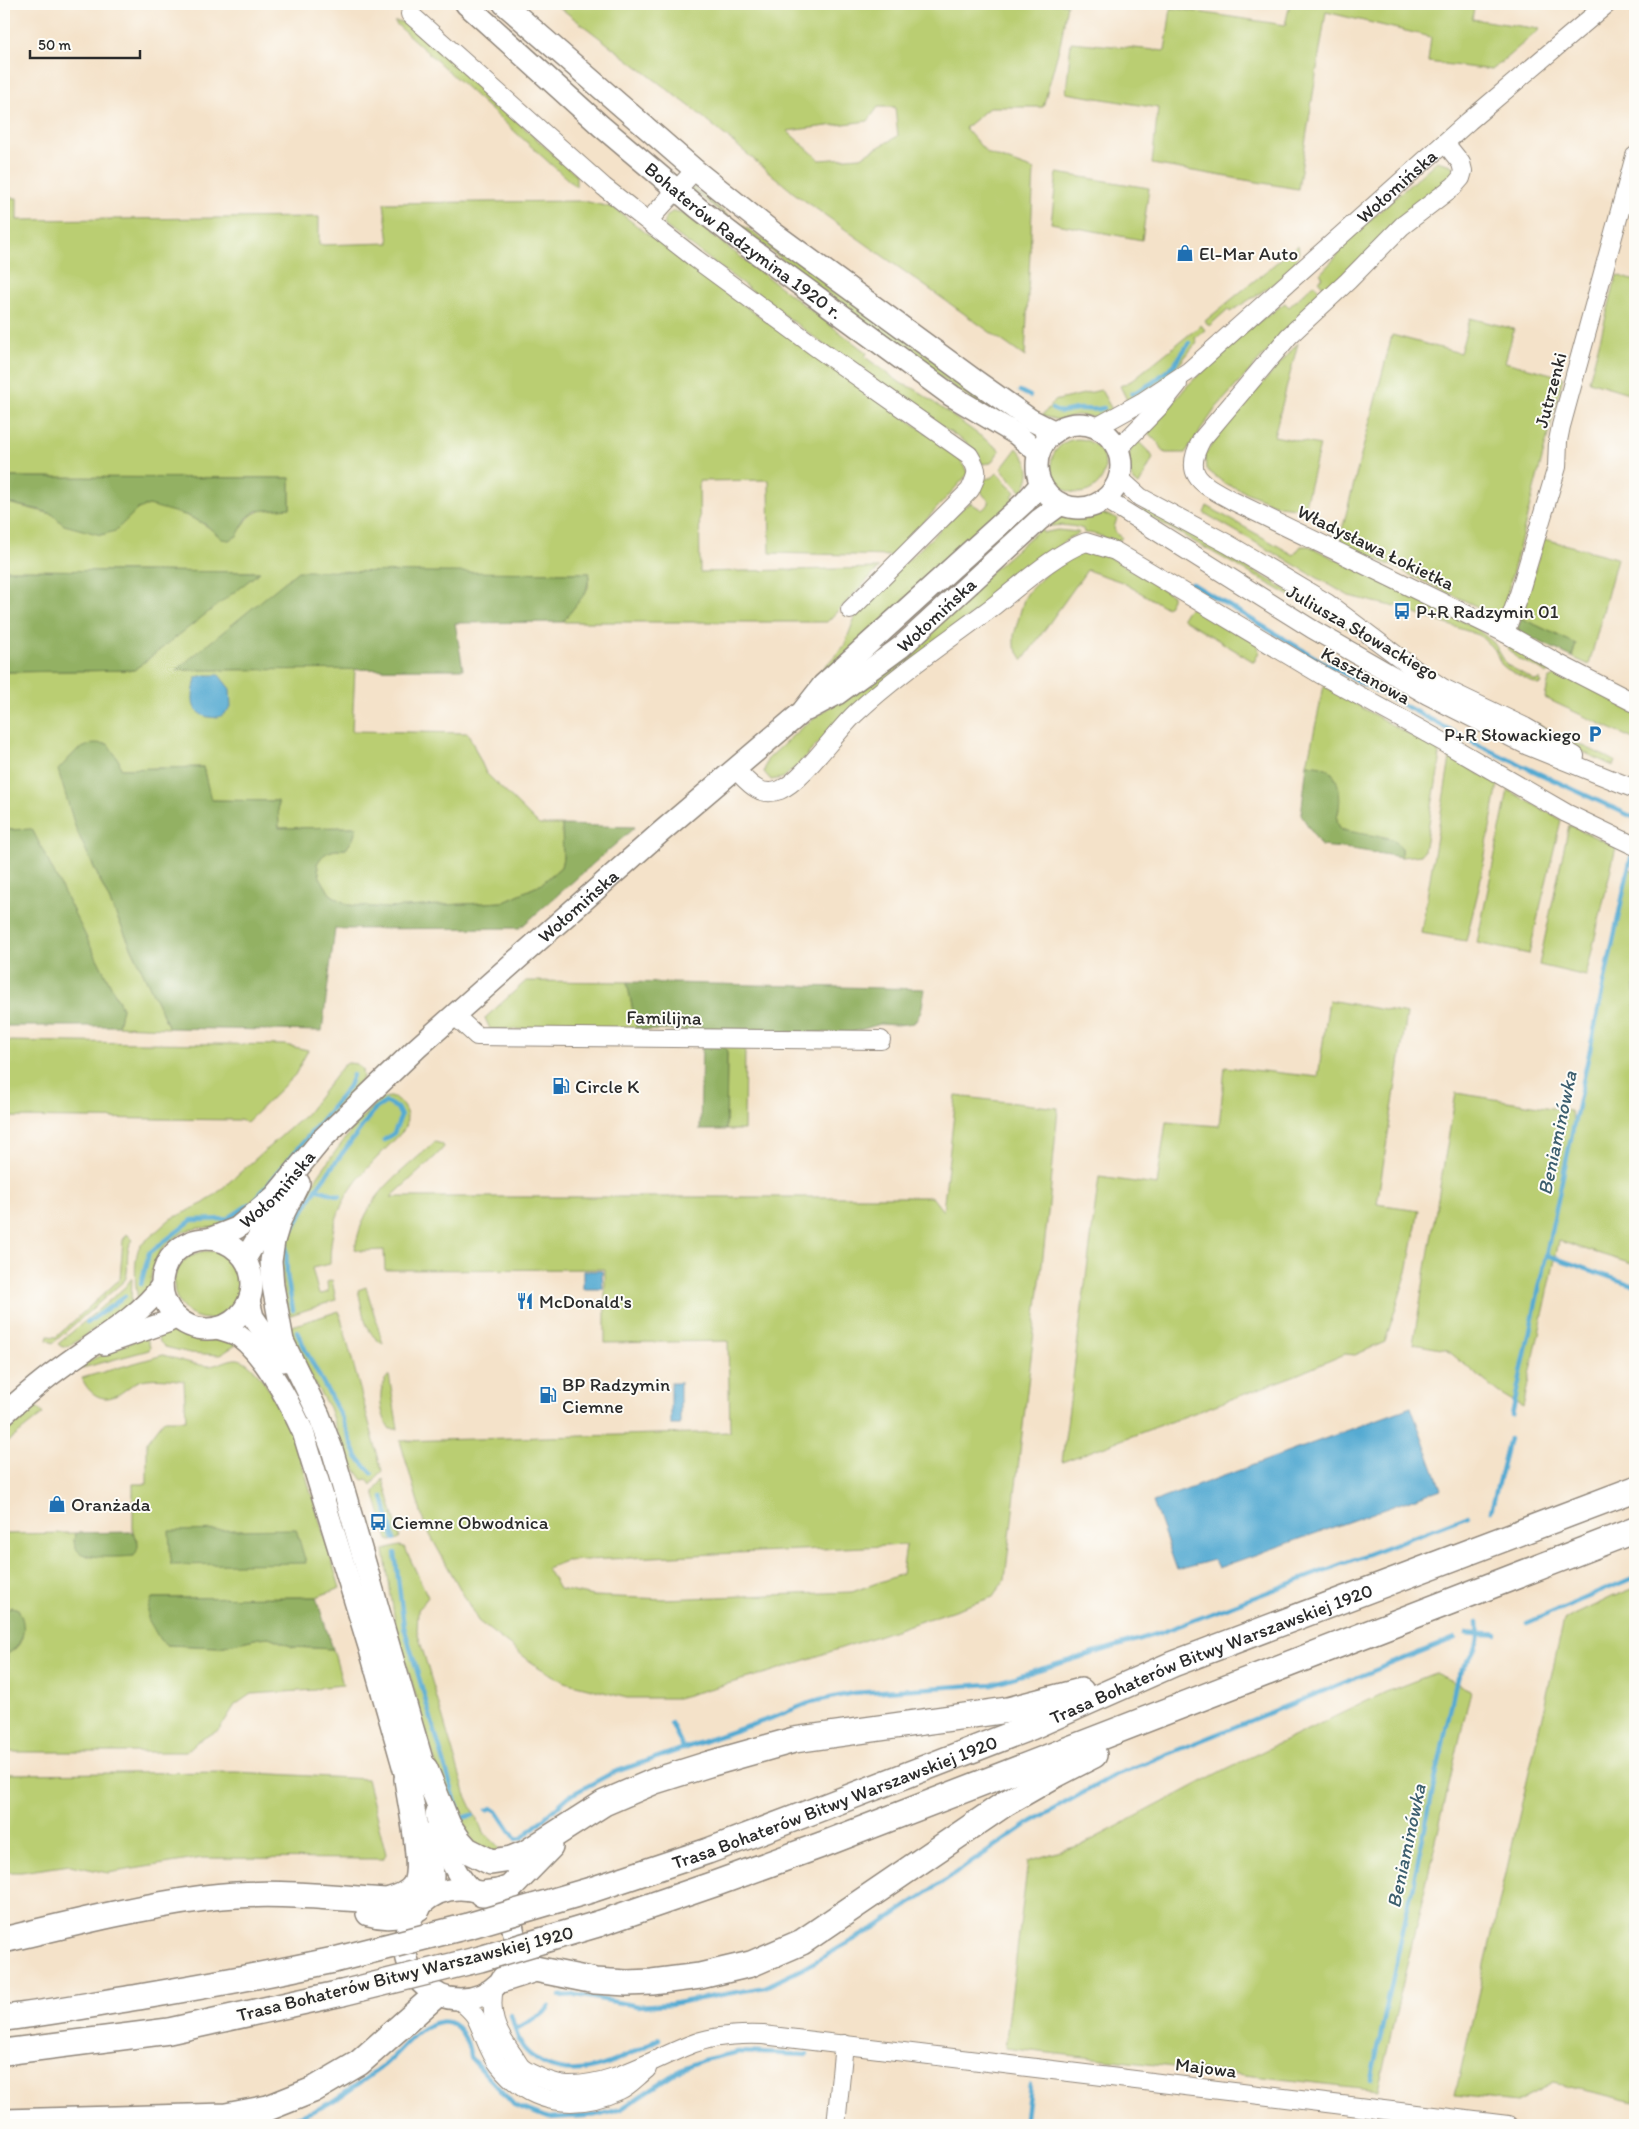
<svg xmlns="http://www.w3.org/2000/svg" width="1639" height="2129" font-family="Itim,sans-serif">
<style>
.green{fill:#bace72;stroke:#727c4e;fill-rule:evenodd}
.forest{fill:#93b164;stroke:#5f6e48}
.water{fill:#55aad2;stroke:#406a7e}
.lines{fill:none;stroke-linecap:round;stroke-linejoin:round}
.stream{stroke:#55aad2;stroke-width:4.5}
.minor-casing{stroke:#90867a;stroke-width:20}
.major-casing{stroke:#90867a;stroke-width:24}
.highway-casing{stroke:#90867a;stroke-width:28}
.minor{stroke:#fff;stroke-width:18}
.major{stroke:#fff;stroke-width:21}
.highway{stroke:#fff;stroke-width:25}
.highway-bridge-casing{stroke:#90867a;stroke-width:28;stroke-linecap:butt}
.highway-bridge{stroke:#fff;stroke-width:25}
.labels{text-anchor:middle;stroke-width:4;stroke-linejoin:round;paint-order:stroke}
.street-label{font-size:19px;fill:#2b2b2b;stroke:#fdfcf7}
.poi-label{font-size:19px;fill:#2b2b2b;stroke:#fdfcf7;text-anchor:start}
.water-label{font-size:20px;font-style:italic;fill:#3c5e6e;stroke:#fdfcf7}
</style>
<rect width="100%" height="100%" fill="#fdfcf7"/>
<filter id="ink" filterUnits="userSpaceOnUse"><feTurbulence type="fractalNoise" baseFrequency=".02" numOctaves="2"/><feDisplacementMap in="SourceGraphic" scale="10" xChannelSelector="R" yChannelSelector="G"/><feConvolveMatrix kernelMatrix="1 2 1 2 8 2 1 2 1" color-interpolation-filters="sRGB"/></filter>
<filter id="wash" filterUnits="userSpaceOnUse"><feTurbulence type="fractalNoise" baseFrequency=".0096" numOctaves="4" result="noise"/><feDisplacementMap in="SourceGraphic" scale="20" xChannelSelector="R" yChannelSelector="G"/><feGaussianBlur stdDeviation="1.12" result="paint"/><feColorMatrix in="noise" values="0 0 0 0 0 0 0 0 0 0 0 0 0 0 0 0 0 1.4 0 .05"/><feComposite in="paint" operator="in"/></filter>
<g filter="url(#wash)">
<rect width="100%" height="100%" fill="#f4e2c9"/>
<g class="green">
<path d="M555 4H1067L1061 41 1043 107H990L965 128 987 153 1034 170 1025 357 794 193 692 108ZM878 107H895L898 136 861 157 820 160 787 131 868 121Z"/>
<polygon points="1290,4 1457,4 1474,8 1472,19 1540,29 1492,70 1428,62 1431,37 1326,12 1298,189 1152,164 1158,108 1066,93 1071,42 1165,51 1171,8 1285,25"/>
<polygon points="394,22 408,22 576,175 576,187"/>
<polygon points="1437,161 1451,165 1454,169 1451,179 1327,291 1318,281 1323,277 1320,274 1336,257 1345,242"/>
<polygon points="1057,173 1149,188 1142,240 1051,223"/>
<polygon points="693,187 732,219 793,258 1015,419 1012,423 981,407 793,268 690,188"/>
<path d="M4 198H17V220L319 217V245L389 243 384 203 584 201 614 208 699 274 958 455 968 474 893 556 770 553 769 480 699 481 700 572 879 568 827 622H563L588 588 589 573H445L176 670 355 669 352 731 468 733 486 773 539 825H562L563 858 561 867 540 885 502 902 387 908 348 905 330 894 320 877 317 864C324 851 332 850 346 849L353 839 356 827 279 828 278 801 210 800 203 767 120 769 77 750 59 770 76 829 169 1028 118 1026 122 1008 32 830H4V668L6 672 134 670 259 572 6 570 4 551V502L52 514 64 525 115 531C124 522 135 506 149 505 163 504 203 521 213 531L243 527C251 507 271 509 290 508V478L4 477Z"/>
<path d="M674 211 683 213 867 353 865 357 902 384 915 389 1000 450 991 463 982 464 978 453 968 444 862 373 665 226C663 218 668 214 674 211Z"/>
<path d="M1298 245C1306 271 1248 299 1230 312L1228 309 1209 326 1205 321Z"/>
<polygon points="1617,275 1635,281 1635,395 1589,381"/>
<polygon points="1314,284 1323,295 1293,323 1216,408 1185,453 1165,453 1159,444 1148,433 1186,387 1246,331 1285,303 1289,307"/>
<polygon points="1470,318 1514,329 1505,362 1563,377 1501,618 1337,540 1343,526 1392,335 1460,353"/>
<polygon points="1201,325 1205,330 1195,338 1197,342 1174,371 1129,404 1120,386 1131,381"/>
<polygon points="1298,343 1274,436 1320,445 1304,509 1279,506 1224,483 1206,469 1205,454 1224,428"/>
<polygon points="1101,390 1114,413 1098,418 1077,415 1058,420 1042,416 1054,401"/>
<path d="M1136 439 1151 454 1153 458 1139 485C1124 476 1127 452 1136 439Z"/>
<circle cx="1078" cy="466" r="27"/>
<path d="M1017 448C1031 464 1033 474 1022 492L1001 469Z"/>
<path d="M997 473 1015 492 1012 497 1015 500 910 594 796 702 801 692 844 646 859 607 965 506 971 503 982 510 989 504V501C982 494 978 490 982 480L993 477Z"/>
<polygon points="1207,506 1294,555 1301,546 1309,546 1476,628 1494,643 1507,665 1536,681 1539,679 1541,684 1538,685 1507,669 1501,664 1495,650 1479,635 1413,613 1412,608 1397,604 1396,607 1349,596 1204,513"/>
<polygon points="1144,508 1336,618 1366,639 1142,512"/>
<path d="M1104 514 1117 518 1114 528 1116 533 1122 537 1117 544C1106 538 1097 533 1084 533L1083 529C1072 525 1062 525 1051 526L1048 523 1065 515Z"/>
<polygon points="1041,528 1043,533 1057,530 1078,532 1079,534 1069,538 842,717 798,765 783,778 771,780 764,772 767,760 800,729 871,677"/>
<polygon points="1544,539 1617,558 1589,665 1572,657 1576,644 1521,618"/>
<polygon points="1081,548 1098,550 1172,595 1172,599 1167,608 1122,582 1087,570 1023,660 1014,646 1014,635 1024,599 1029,591 1061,559"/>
<polygon points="1197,606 1258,644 1259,652 1254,662 1182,618 1187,610"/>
<path d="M1507 643 1553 670 1546 674C1534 662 1511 663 1507 643Z"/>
<polygon points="1562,670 1635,709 1635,740 1545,698 1549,679 1558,674"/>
<path d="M1324 686 1438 751 1440 761 1424 851 1421 855 1401 857V847C1398 844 1394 840 1391 839 1375 831 1326 841 1339 810L1325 767 1307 764Z"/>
<polygon points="1537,724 1615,761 1613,766 1543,733"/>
<polygon points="1450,758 1498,784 1479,888 1466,941 1421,933"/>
<polygon points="1508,790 1561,820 1529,954 1477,943"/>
<polygon points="1569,825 1616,847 1586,976 1539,965"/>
<polygon points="1630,869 1635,871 1635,1265 1559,1241 1523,1407 1498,1392 1447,1350 1413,1344 1456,1093 1571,1111 1574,1124"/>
<polygon points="526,981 627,982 637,1030 490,1029 485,1018"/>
<polygon points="1329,1000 1407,1014 1377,1204 1419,1210 1407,1272 1385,1342 1355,1355 1345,1354 1296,1375 1062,1462 1099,1177 1157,1185 1166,1122 1219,1126 1225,1067 1318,1077"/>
<polygon points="4,1041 285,1045 308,1050 295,1075 247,1122 239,1120 4,1117"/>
<polygon points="724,1045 745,1045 744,1130 726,1130 727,1052"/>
<path d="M348 1063 357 1064 362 1070 363 1078 359 1083 361 1087 275 1190 222 1227 199 1228 185 1231 166 1245 159 1254 152 1271 150 1288 139 1300C134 1291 134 1254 140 1246L169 1220 204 1203 217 1193 306 1114 343 1066Z"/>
<path d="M956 1096 1058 1108 1050 1196 1005 1579 993 1597 770 1672 677 1698H627L564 1682 535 1665 478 1621 425 1526 400 1441 730 1432 728 1341 605 1343V1269L385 1270 384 1250 361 1251 355 1249C364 1195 398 1176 435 1142L442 1144 444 1147 436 1156 391 1197H932L943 1211ZM906 1545 902 1574 852 1592 664 1599 593 1596 559 1589 547 1568 566 1561Z"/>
<path d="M394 1097C406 1107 411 1116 403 1131 361 1175 330 1198 330 1264L312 1268 319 1295 328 1292 327 1282 332 1280 336 1300 288 1316C283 1286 277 1255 287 1226 294 1206 362 1112 379 1100 384 1097 388 1097 394 1097Z"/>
<path d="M127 1234 133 1240C123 1250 131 1268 125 1280L53 1343 47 1340 48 1336 56 1337 120 1279 123 1240Z"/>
<circle cx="208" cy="1285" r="34"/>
<polygon points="132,1278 131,1304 71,1345 62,1347 58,1344 125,1287"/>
<path d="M366 1287 383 1344C363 1332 363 1310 358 1290Z"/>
<polygon points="339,1311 382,1471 371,1485 367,1479 363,1480 349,1461 342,1446 329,1408 293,1346 289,1327"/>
<polygon points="169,1330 198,1340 225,1340 236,1345 220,1355 190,1353 165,1347 159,1341 156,1332"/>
<polygon points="146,1336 150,1347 149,1350 75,1370 95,1358"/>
<path d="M163 1355C178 1359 194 1365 208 1366 218 1366 229 1358 238 1359 260 1362 288 1424 296 1443L340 1588 316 1597 153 1598 167 1645 220 1647 259 1638 269 1637 293 1647 333 1649 343 1685 322 1687 315 1690 251 1694 235 1705 219 1730 198 1741 186 1752H4V1691H9L7 1654C28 1643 23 1629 18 1609L12 1607 5 1611 4 1534 75 1533 74 1542 87 1556 134 1555 138 1540 133 1532V1484H147V1442L164 1420H186L184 1381C171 1379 155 1377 142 1380 131 1383 125 1392 115 1396 100 1403 87 1391 82 1378Z"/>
<path d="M389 1375 398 1429H390C380 1416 376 1387 389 1375Z"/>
<polygon points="32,1402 43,1414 4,1445 4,1427"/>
<polygon points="383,1479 400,1537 398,1539 391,1541 388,1540 374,1492"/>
<polygon points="400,1546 404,1547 406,1550 428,1597 418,1610 417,1631 465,1793 483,1832 497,1845 500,1853 479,1848 449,1809 396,1628 384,1550"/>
<polygon points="1635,1588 1635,2102 1553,2083 1516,2102 1455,2095 1564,1620 1612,1597"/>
<polygon points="1435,1673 1471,1690 1378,2090 1005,2048 1028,1861 1084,1844 1226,1769 1386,1692"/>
<polygon points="236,1772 367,1779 386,1854 383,1859 202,1858 108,1873 70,1865 21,1872 4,1872 4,1774"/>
</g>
<g class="forest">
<polygon points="4,477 290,478 290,508 256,511 247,518 237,536 229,540 222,539 205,524 188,516 149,505 138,509 115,531 101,535 64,525 52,514 40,510 4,502"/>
<polygon points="4,551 6,570 260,572 134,670 6,672 4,668"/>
<polygon points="298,571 590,573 586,592 563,622 455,623 463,669 176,670"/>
<polygon points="1521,618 1576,644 1572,657 1517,631"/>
<path d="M94 743 108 744 119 761 121 769 203 767 211 800 278 801 279 828 357 827 353 839 346 849C332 850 324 851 317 864L320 877 330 894 348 905 387 908 502 902 540 885 561 867 563 858 562 825 635 827 520 928 335 929 322 1031 169 1028 76 829 58 770 77 750Z"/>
<path d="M1307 764C1313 765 1321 765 1326 768 1339 775 1341 796 1339 808 1337 818 1335 822 1342 830L1392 839 1401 847V857L1352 849 1321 846 1301 815Z"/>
<polygon points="32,829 122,1008 118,1026 4,1026 4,830"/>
<polygon points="627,982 925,989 921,1012 914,1023 897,1025 880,1024 850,1033 637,1030"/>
<polygon points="702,1044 724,1045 727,1052 726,1130 700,1130"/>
<polygon points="296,1529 306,1563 171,1565 169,1531"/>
<path d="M133 1532C139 1541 140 1547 134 1556 122 1557 88 1559 79 1552 73 1547 74 1540 75 1533Z"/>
<polygon points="316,1597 333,1649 293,1647 269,1637 259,1638 220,1647 167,1645 160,1640 148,1619 148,1609 152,1598"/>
<path d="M12 1607 18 1609C28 1626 24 1645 7 1654L5 1611Z"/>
</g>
<g class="water">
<path d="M206 675H219L230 689 231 707C228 710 223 716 218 717 209 719 197 715 194 706 191 697 195 686 196 677Z"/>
<polygon points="583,1271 602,1271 603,1289 583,1289"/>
<rect x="671" y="1383" width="9" height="42"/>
<polygon points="1411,1407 1441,1489 1218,1568 1214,1560 1177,1570 1153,1502"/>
</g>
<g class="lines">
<g class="stream">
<polyline points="1020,391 1030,396"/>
<polyline points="1132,394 1152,383 1174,365 1189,343"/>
<path d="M1052 409C1061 415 1070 409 1080 409 1089 409 1095 411 1104 408"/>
<polyline points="1191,583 1321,661 1480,746 1635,818"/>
<polyline points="316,1189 340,1196"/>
<polyline points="256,1199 340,1098 349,1086 353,1075"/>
<polyline points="1547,1255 1635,1286"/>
<polyline points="141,1284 149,1253 192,1220 227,1219 250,1204"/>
<polyline points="293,1310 287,1275 286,1240 316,1189 375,1109 386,1102 397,1108 401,1116 394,1133 384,1140"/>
<polyline points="87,1323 125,1296"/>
<polyline points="297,1331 306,1351 341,1416 357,1457 372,1473"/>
<polyline points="1512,1415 1631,857"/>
<polyline points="383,1497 394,1539"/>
<polyline points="1491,1511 1509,1439"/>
<polyline points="395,1553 404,1627 459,1813 462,1818 473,1815"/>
<polyline points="1527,1623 1635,1577"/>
<path d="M1467 1633C1477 1635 1487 1633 1497 1635"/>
<polyline points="671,1723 684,1749"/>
<polyline points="487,1810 492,1808 498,1812 516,1839 522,1838 569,1796 612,1773 772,1718 811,1702 853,1693 992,1684 1160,1633 1468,1516"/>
<polyline points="560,1996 577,1995 638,2006 671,2004 765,1987 802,1969 876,1927 1031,1822 1113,1776 1455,1638"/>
<path d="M511 2015C514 2024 516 2036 521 2044 525 2052 536 2060 544 2064 584 2083 623 2057 659 2039"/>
<polyline points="516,2029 544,2013 549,2007"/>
<path d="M1371 2080 1457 1678C1470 1654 1481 1653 1478 1622"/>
<path d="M269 2125C291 2119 317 2112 336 2099 352 2089 368 2077 383 2066 401 2052 416 2026 439 2022 459 2018 469 2042 470 2057L514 2105 548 2118 600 2115 621 2109 683 2068 703 2060 738 2052 807 2055"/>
<polyline points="1025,2125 1030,2085"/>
</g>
</g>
</g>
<g filter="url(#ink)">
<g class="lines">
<g class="minor-casing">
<g id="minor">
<path d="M410 14 604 187 696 259 817 348 969 455C979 471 978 473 970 490L850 610"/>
<path d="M1445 143 1461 163 1463 171 1461 178 1454 186 1402 226 1348 281 1289 336 1202 439C1181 477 1203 484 1233 501L1505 633 1561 665 1635 703"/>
<polyline points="648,221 695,170"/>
<path id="s1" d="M1095 428 1142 402 1189 371 1469 121 1607 4"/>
<polyline points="1117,450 1162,404 1178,384"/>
<polyline points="1119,478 1140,497 1228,544 1327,603 1416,670 1443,688 1525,727 1575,756"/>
<polyline points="1105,499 1312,629 1427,695 1528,746 1635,789"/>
<polyline points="1505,633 1519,594 1557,467 1558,441 1561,426 1635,156"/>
<path d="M735 769C748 782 759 798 780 790 803 781 836 731 857 712 899 673 949 640 995 605 1022 584 1054 554 1086 542L1115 551 1320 674 1445 743 1566 813 1635 846"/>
<polyline points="454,1015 477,1036 881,1040"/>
<path d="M494 1988C489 2014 496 2031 511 2052 515 2057 518 2064 522 2068 528 2073 539 2077 546 2080 553 2082 561 2085 568 2085 610 2086 650 2061 687 2046 710 2036 738 2034 763 2035L1508 2125"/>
<path d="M459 2000C465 2005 471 2010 475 2016 484 2032 487 2050 499 2065 530 2105 575 2111 620 2090 629 2086 638 2076 647 2069"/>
<polyline points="836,2125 844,2044"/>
</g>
</g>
<g class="major-casing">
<g id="major">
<path id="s2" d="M466 4 601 126 698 208 746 245 952 396 1016 434 1039 453"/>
<polyline points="504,4 695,170 775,234 973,379 1031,420 1055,432"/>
<circle cx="1079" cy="466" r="42"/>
<path id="s3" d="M807 710 837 694 901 647 1039 520 1061 504"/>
<polyline points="299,1183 280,1221 274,1241 271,1261 273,1286 283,1341 319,1415 332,1449 429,1784"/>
<path id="s4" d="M209 1239 237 1228 275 1196 322 1139 417 1048 661 832 802 712 823 685 1025 502 1041 484"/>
<circle cx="207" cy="1284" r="45"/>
<polyline points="245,1259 263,1229 278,1210"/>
<polyline points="249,1301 253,1317 284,1361"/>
<path d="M217 1328C224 1330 232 1332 239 1336 265 1355 289 1402 303 1432L371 1653 411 1794"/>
<polyline points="104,1344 167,1322 176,1317"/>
<path d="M4 1414C23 1397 43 1380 64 1365 94 1343 142 1315 162 1285"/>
<path d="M436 1814C443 1842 450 1869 471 1890"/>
<path d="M423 1833C430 1855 438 1875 429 1898"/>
<circle cx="460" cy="1944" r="55"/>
</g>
</g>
<g class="highway-casing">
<g id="highway">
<polyline points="425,1769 448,1825 459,1841 467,1850 491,1862 511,1859 526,1853 604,1803 655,1781 709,1764 794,1740 1008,1710 1081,1691"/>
<path id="s5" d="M591 1890 708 1851 811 1812 1031 1727 1173 1664 1635 1489"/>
<polyline points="482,1894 499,1892 510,1888 550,1847"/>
<path d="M369 1913C387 1918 401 1916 418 1908"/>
<polyline points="598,1924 717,1883 824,1844 1635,1530"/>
<path d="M4 1940C70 1924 137 1907 205 1898 266 1890 327 1897 387 1901 398 1898 411 1894 416 1883 424 1862 410 1803 407 1779"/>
<polyline points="504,1979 535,1969 595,1981 627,1983 652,1982 700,1976 751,1964 802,1942 1006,1803 1053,1776 1094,1755"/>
<path d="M4 2018C49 2013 94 2004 139 1997 205 1986 269 1974 334 1960"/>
<polyline points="4,2052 169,2031 342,1993"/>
<polyline points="4,2122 226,2116 268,2108 313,2090 359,2063 436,1995"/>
</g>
</g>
<use href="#minor" class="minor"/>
<use href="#major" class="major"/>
<use href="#highway" class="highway"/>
<g class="highway-bridge-casing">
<g id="highway-bridge">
<polyline points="334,1960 468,1926 591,1890"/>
<polyline points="342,1993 480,1959 598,1924"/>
</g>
</g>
<use href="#highway-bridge" class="highway-bridge"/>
</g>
</g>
<defs>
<g id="shop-bare" transform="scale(1.35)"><path d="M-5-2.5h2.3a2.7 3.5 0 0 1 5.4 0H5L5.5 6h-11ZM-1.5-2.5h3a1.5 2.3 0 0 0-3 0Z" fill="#1f6fb2" stroke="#fdfcf7" stroke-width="2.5" paint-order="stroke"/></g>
<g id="bus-bare" transform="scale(1.35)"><path d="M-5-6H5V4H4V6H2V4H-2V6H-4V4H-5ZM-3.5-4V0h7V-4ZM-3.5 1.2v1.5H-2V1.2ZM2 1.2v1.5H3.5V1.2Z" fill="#1f6fb2" stroke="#fdfcf7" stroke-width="2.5" paint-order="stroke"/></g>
<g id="parking-bare" transform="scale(1.35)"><path d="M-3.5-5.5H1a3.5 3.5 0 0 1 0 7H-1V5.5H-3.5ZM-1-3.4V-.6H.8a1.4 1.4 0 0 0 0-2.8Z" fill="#1f6fb2" stroke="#fdfcf7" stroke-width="2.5" paint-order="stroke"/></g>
<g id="fuel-bare" transform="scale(1.35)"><path d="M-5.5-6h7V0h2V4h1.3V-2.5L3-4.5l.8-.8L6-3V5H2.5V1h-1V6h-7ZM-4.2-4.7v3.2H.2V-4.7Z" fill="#1f6fb2" stroke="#fdfcf7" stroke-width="2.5" paint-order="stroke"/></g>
<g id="restaurant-bare" transform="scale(1.35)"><path d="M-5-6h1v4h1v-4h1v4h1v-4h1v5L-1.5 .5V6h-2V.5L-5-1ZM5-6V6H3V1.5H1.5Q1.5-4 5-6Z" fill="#1f6fb2" stroke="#fdfcf7" stroke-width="2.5" paint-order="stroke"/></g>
</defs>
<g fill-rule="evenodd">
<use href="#shop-bare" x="1185" y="253"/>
<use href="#bus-bare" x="1402" y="611"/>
<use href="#parking-bare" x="1595" y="734"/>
<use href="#fuel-bare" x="561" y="1086"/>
<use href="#restaurant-bare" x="525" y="1301"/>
<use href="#fuel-bare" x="548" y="1395"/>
<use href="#shop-bare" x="57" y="1504"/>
<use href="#bus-bare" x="378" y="1522"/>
</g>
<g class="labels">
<g class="street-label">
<text dy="7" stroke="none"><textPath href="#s1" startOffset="388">Wołomińska</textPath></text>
<text dy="7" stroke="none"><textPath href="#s2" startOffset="365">Bohaterów Radzymina 1920 r.</textPath></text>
<text transform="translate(1550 390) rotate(-75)" y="7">Jutrzenki</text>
<text transform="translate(1376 547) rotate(26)" y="7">Władysława Łokietka</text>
<text dy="7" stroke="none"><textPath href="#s3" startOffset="161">Wołomińska</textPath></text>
<text transform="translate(1363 632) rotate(30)" y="7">Juliusza Słowackiego</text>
<text transform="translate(1366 675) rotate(29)" y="7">Kasztanowa</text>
<text dy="7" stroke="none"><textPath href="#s4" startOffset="500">Wołomińska</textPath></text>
<text transform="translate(664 1017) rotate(1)" y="7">Familijna</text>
<text dy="7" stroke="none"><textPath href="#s4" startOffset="86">Wołomińska</textPath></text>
<text dy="7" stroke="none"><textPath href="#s5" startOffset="664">Trasa Bohaterów Bitwy Warszawskiej 1920</textPath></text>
<text dy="7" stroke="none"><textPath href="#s5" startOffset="259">Trasa Bohaterów Bitwy Warszawskiej 1920</textPath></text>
<text transform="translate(405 1973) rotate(-14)" y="7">Trasa Bohaterów Bitwy Warszawskiej 1920</text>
<text transform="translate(1206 2067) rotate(7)" y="7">Majowa</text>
</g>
<g class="poi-label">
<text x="1199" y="260">El-Mar Auto</text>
<text x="1416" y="618">P+R Radzymin 01</text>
<text x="1581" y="741" text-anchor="end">P+R Słowackiego</text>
<text x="575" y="1093">Circle K</text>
<text x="539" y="1308">McDonald's</text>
<text x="562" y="1391">BP Radzymin<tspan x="562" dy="22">Ciemne</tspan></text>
<text x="71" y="1511">Oranżada</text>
<text x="392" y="1529">Ciemne Obwodnica</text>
</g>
<g class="water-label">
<text transform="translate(1557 1133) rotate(-78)" y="7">Beniaminówka</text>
<text transform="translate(1406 1846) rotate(-78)" y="7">Beniaminówka</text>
</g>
</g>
<rect width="1639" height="2129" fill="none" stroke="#fdfcf7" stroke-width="20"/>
<path d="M30 50v8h110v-8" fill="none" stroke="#2b2b2b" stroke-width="2.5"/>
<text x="38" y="50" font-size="15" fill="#2b2b2b" stroke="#fdfcf7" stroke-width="4" paint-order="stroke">50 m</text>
</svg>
